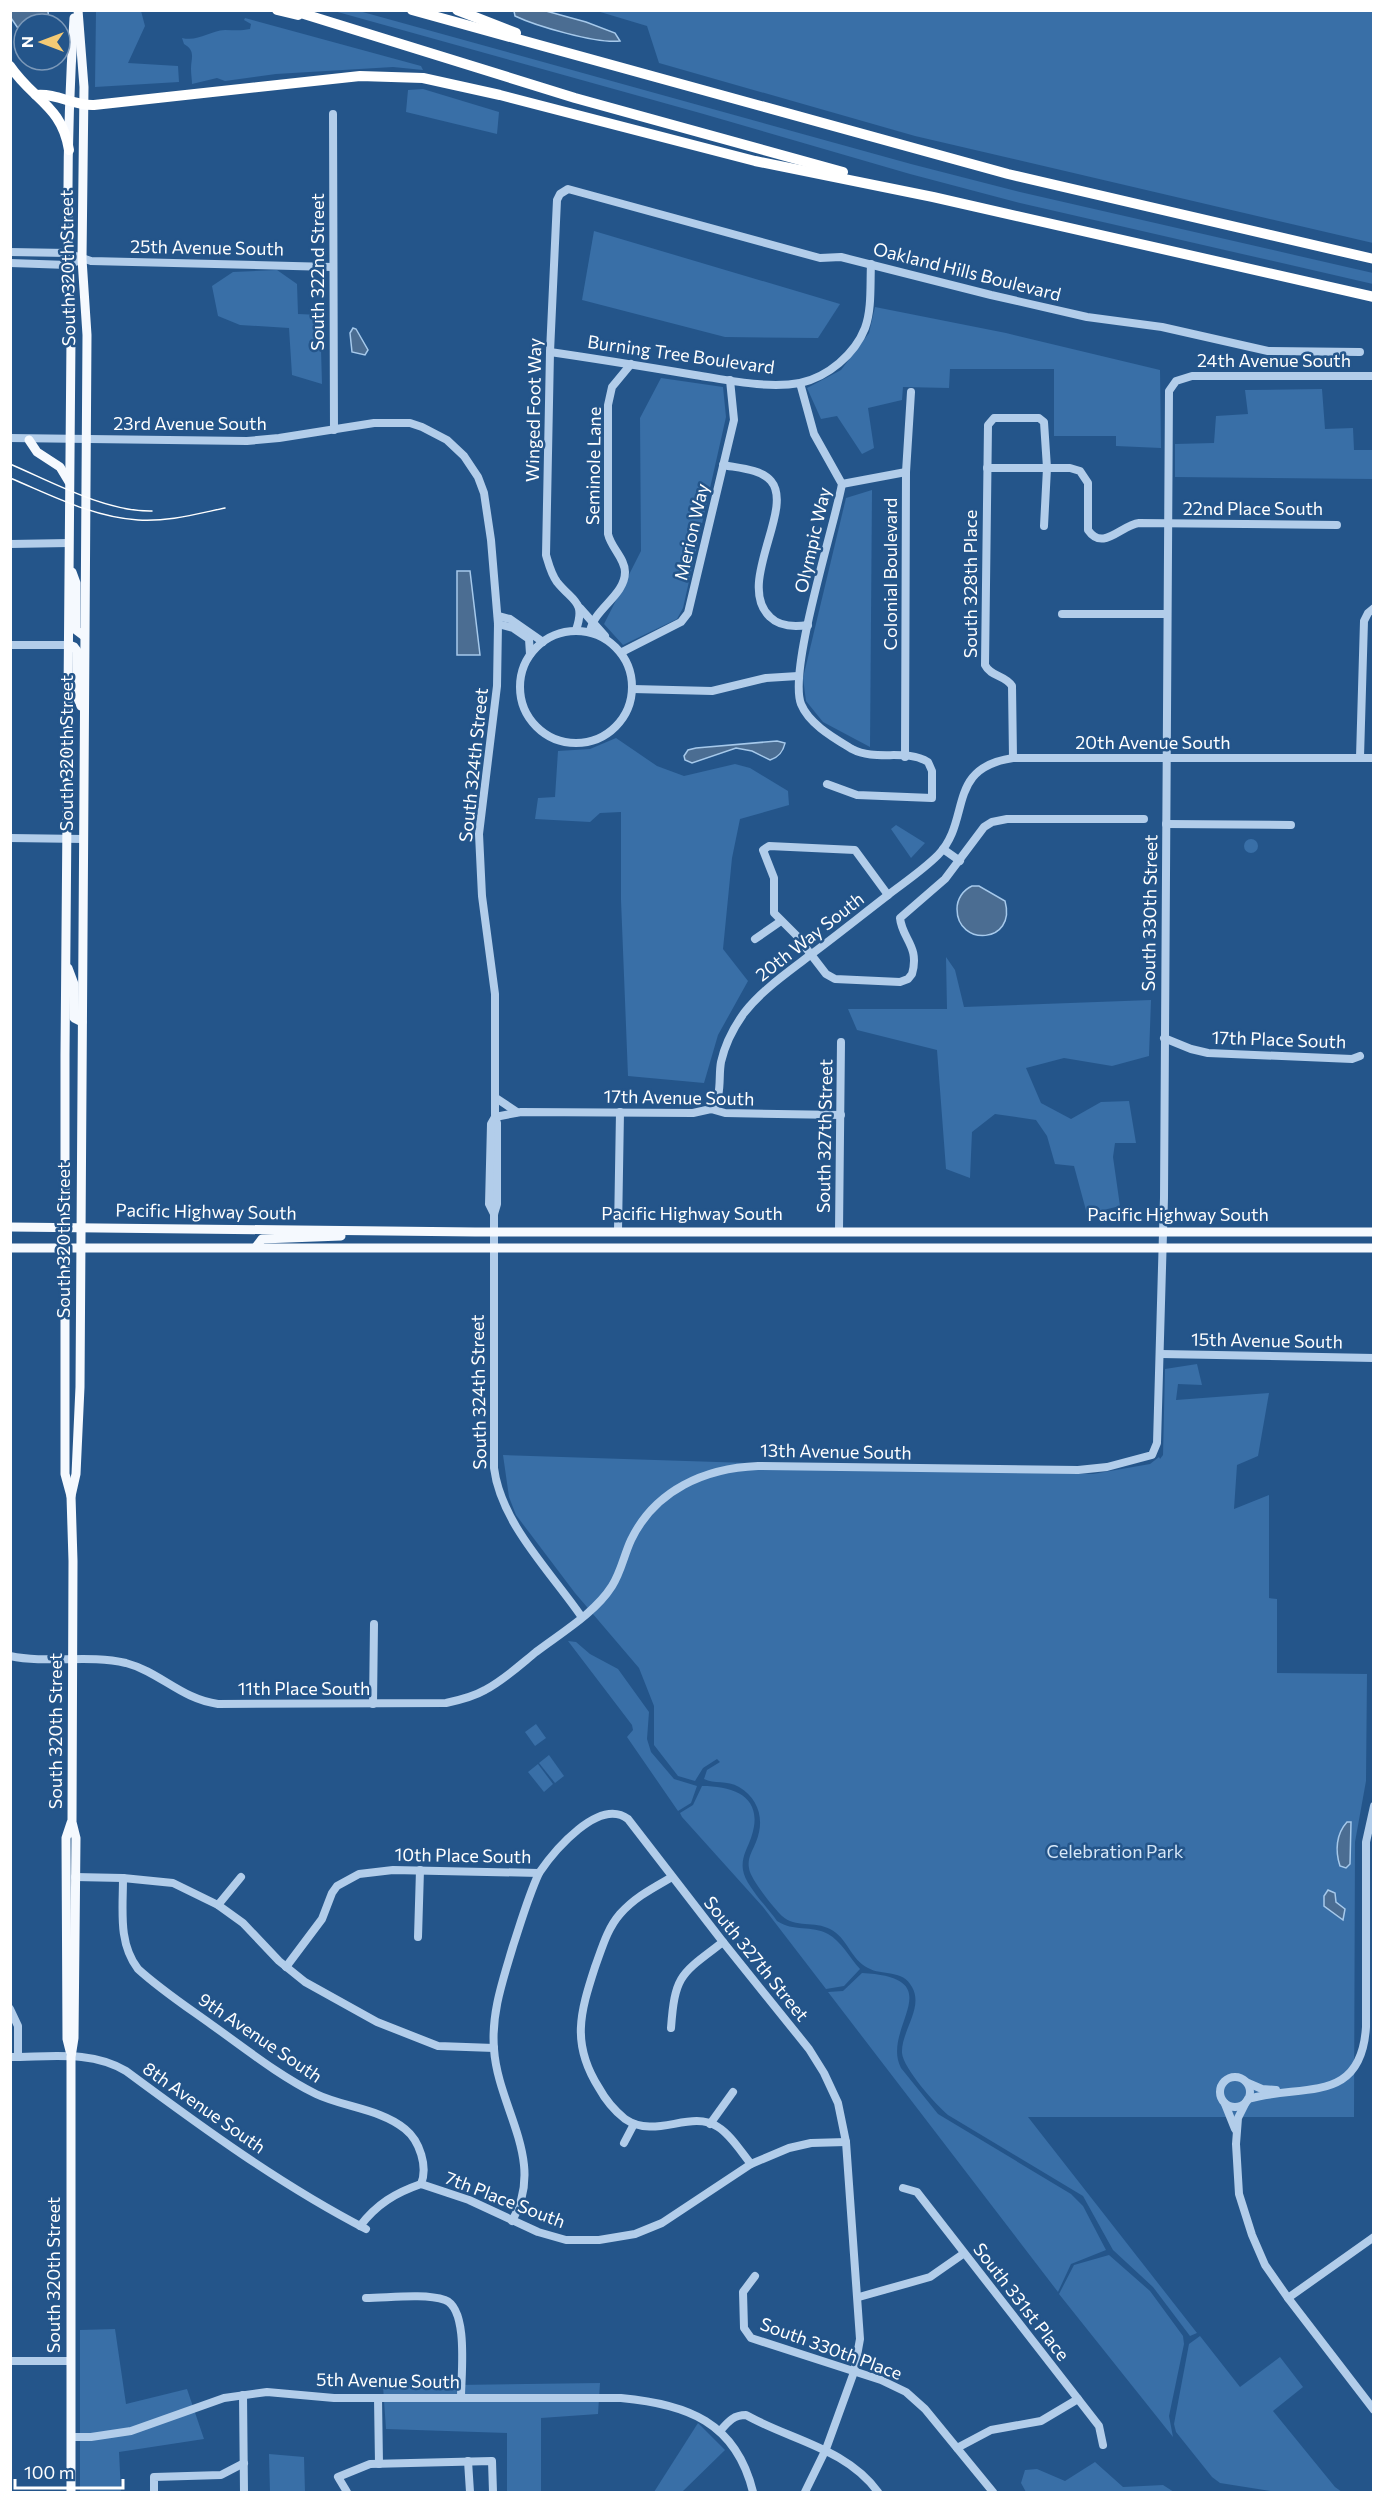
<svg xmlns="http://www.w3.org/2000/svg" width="1384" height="2503" font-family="Commissioner,sans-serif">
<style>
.green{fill:#396fa7}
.water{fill:#4b6d92;stroke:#a6c9eb;stroke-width:1.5}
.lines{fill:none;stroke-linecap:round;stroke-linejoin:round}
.minor{stroke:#b2cdea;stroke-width:8}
.major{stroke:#f5f9fe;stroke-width:9}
.highway{stroke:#fff;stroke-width:10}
.tram{stroke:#fff;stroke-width:1.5}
.labels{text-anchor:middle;stroke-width:5;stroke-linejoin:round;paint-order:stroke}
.street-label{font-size:18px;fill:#fff;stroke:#24558a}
.park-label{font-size:18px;fill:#d6e7f8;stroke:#24558a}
</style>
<rect width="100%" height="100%" fill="#24558a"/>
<g class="green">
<polygon points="96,11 141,11 145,26 128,63 178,66 179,82 95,87"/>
<polygon points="334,11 359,11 911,164 1020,192 1373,273 1373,284 1020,203 910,174 700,113"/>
<polygon points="597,11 1373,11 1373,243 915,136 659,63 647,26"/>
<path d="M245 18 421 66 423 70 393 67 276 74 225 81 217 78 192 84C192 80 191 74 191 69 191 58 196 51 184 44L182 38C198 42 209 31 225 30 234 30 241 31 250 29L251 24 244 20Z"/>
<polygon points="423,89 499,112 497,134 406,112 408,90"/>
<polygon points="594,231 840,304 818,338 725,337 582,300"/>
<polygon points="277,270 297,284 298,314 320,315 322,384 292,375 289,328 240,325 218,316 212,286 233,272"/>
<polygon points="875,307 1006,333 1160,370 1161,448 1116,446 1116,436 1054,436 1054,369 950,369 949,388 903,387 902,400 868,408 874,448 862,454 837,416 821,419 807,388 841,370 869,333"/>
<polygon points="661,378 723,387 726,417 683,608 677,619 623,645 604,624 641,551 640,418"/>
<polygon points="1322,389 1325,429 1353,428 1354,450 1373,450 1373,479 1175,477 1175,444 1214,443 1216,416 1248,414 1245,390"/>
<polygon points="872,490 870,747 823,722 806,701 803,678 846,498"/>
<polygon points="616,738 657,766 684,776 735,764 750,768 788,791 789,805 740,819 732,858 723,949 748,981 718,1035 704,1083 628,1076 621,900 621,812 600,813 590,822 535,819 538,798 555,797 558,751 590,749"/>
<polygon points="896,825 925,843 911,858 891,829"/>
<circle cx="1251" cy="846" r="7"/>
<polygon points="946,957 955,970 964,1007 1151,1000 1149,1056 1112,1066 1064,1058 1026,1068 1041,1103 1071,1119 1101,1102 1129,1101 1136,1143 1115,1143 1113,1157 1120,1206 1087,1214 1074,1166 1055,1164 1047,1136 1036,1120 995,1114 972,1132 970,1178 946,1169 937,1050 857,1030 848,1009 947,1009"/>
<path d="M1197 1364 1202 1385 1178 1384 1176 1400 1269 1393 1258 1456 1237 1465 1234 1509 1269 1495V1598L1277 1599V1673L1367 1674 1366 1781 1355 1842 1354 2117H1028L1197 2333 1190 2336 1153 2287 1113 2250 1083 2196 948 2115C936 2105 903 2068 902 2053 901 2031 924 2008 912 1987 903 1969 882 1976 868 1968 851 1960 847 1937 830 1929 815 1921 795 1928 782 1916 774 1908 750 1879 749 1868 747 1858 753 1850 756 1842 765 1820 759 1799 739 1787 727 1780 714 1784 704 1779L707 1770 720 1762 717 1759 703 1768 695 1781 678 1776 654 1745V1706L639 1668 575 1593 516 1515 509 1497 503 1455 1093 1474 1150 1464 1159 1457 1160 1459 1163 1455 1165 1369Z"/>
<polygon points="568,1641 576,1642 590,1654 618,1669 649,1712 647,1739 651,1752 674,1779 697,1786 691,1803 678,1811 627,1737 633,1730 632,1725"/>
<polygon points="536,1724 546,1738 535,1746 525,1732"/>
<polygon points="549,1755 564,1776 555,1783 539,1763"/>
<polygon points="538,1764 553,1784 544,1792 528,1772"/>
<path d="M702 1786C736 1786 765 1798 751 1838 747 1849 741 1858 743 1870 745 1885 768 1908 777 1921 793 1932 812 1925 828 1934 841 1941 850 1958 860 1969L844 1986 826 1989 763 1907 682 1817 680 1813 693 1805Z"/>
<path d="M862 1973C954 1978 880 2028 901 2068L938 2114 1071 2194 1083 2206 1106 2250 1071 2264 1058 2292 828 1992 843 1991Z"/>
<polygon points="1109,2255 1150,2291 1183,2336 1184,2344 1169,2416 1173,2437 1059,2294 1074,2265"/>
<polygon points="115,2329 126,2404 187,2389 204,2439 119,2452 121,2492 80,2492 80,2330"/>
<polygon points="1200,2336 1240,2387 1280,2357 1303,2387 1273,2411 1335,2487 1342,2492 1276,2492 1220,2483 1212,2477 1176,2432 1174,2424 1189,2344"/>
<polygon points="600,2383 598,2414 541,2418 541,2492 507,2492 507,2433 386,2429 383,2386"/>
<polygon points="698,2423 725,2450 682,2492 654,2492"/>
<polygon points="269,2454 304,2457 305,2492 270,2492"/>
<polygon points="1095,2462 1123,2487 1163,2485 1174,2492 1026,2492 1021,2483 1025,2470 1037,2469 1065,2481"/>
</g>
<g class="water">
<polygon points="10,11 48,11 49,24 24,24 24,37 11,18"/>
<path d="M514 11H546L586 22 615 33 620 41C597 44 536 26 515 16Z"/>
<polygon points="353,328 356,329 368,350 365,355 352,352 350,333"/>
<polygon points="457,571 470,571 480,655 457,655"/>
<path d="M777 741 785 743C783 752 779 757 770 760L752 751 736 748 692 763 685 760 684 756 688 750 696 748Z"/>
<path d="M972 886H979L1005 901C1017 944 957 947 957 909 957 899 963 890 972 886Z"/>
<path d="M1347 1822H1351L1350 1864 1346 1868 1340 1866C1335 1851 1336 1834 1347 1822Z"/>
<polygon points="1328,1890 1335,1893 1336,1902 1345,1909 1343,1920 1324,1906 1324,1896"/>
</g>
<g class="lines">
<g class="minor">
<polyline points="333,114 334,430"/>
<polyline points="10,252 67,253 91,261 332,267"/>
<polyline points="10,263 68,265 82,259"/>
<path d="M550 352C598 359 647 367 695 375 728 380 767 389 800 383 828 377 855 354 865 328 872 309 870 285 871 264"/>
<path d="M800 383 814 434 842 484C834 527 788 670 801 704 809 724 834 738 852 749 876 762 906 748 928 762L932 771V798L857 795 827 784"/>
<path d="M10 438 247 441 279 438 374 423H410L422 427 447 440 464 456 478 477 484 493 491 540 498 624 497 686 479 834 482 896 495 994V1117L497 1123V1204L494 1214V1468C501 1523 550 1571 581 1616"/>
<path d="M723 465C738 468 761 469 771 481 795 509 735 584 770 617 780 627 795 627 808 625"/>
<path d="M987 468H1070L1080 471 1088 483V530C1103 552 1121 525 1139 523L1337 525"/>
<polyline points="842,484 906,472"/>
<polyline points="10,544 69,543"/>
<polyline points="580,608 605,636"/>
<polyline points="1062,614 1167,614"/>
<polyline points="498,616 510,619 543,642"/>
<polyline points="498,624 513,628 529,639 530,654"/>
<path d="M576 630C586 601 573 602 557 582 551 574 549 565 546 555L550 352 557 200 560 194 568 189 820 258 841 257 991 295 1087 317 1162 327 1268 351 1360 352"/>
<circle cx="576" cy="687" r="56"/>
<path d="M590 632C593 609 625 596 625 572 625 558 611 548 608 534V405L612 387 631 364"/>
<polyline points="10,645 69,645"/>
<polyline points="622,652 681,622 688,613 734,420 730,380"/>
<polyline points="633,689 712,691 766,678 798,676"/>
<polyline points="905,757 906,472 911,392"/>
<polyline points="1360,757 1364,621 1368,613 1374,608"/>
<path d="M1013 758 1012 686C1005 675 991 677 985 665L988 425 994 418H1039L1044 422 1047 468 1044 526"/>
<polyline points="1166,824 1291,825"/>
<polyline points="10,838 83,839"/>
<polyline points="943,849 960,861"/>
<path d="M888 895 855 850 769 846 763 850 774 878V913L796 935 826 974 835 979 900 982 908 979 912 974C920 946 902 939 900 918L945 879 984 827 992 822 1007 819H1144"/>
<polyline points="755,939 781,921"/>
<polyline points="1164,1038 1191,1049 1208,1053 1352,1059 1360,1056"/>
<polyline points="496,1098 517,1112"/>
<path d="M711 1109C723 1096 718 1078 721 1062 725 1044 734 1027 744 1013 762 990 787 973 809 956 836 936 862 915 888 895 905 882 923 870 938 855 972 820 945 768 1013 758H1374"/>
<polyline points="495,1117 521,1112 693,1113 711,1109 725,1113 841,1115"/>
<polyline points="494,1214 489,1204 491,1124 495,1117"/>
<polyline points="618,1230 620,1112"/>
<polyline points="839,1230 841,1042"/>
<polyline points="1161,1354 1374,1358"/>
<path d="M10 1656C48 1664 88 1654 126 1663 160 1672 181 1699 218 1704L446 1703C460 1700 473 1697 485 1690 504 1680 520 1665 536 1652 561 1633 595 1613 612 1586 621 1572 624 1555 631 1540 655 1490 705 1468 758 1466L1078 1470 1107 1467 1152 1455 1157 1443 1164 1198 1169 391 1176 381 1192 376H1374"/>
<polyline points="373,1704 374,1624"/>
<polyline points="75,1877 123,1878 173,1883 218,1905 243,1923 279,1961 305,1982 377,2022 438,2046 494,2048"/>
<path d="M672 1877C653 1888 635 1897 620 1914 607 1929 602 1948 595 1967 580 2013 571 2044 599 2088 605 2099 615 2111 625 2119 656 2140 690 2109 718 2127 731 2135 741 2152 751 2164"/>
<path d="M123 1878C123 1910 118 1943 138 1969 161 1990 187 2007 212 2025 246 2049 278 2075 316 2094 343 2107 381 2109 405 2129 420 2141 428 2167 421 2184"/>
<polyline points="218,1905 241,1877"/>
<polyline points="418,1937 420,1870"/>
<path d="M286 1967 322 1919 332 1893 337 1886 359 1874 393 1870 539 1873C554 1851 599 1797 628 1819L723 1942 809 2049 824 2073 838 2103 846 2142 860 2339 854 2372 826 2449 805 2492"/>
<polyline points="10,2009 18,2026 18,2057"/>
<path d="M671 2028C675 1974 681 1974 723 1942"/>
<path d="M10 2057C50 2057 91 2050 126 2071 203 2128 281 2185 366 2229"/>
<circle cx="1235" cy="2092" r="15"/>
<polyline points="1248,2083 1262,2089 1276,2090"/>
<path d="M1248 2099C1301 2083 1361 2106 1366 2027V1842L1374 1806"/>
<polyline points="1246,2102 1238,2118 1236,2144 1239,2194 1252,2235 1265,2265 1288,2298 1374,2410"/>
<polyline points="1225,2104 1235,2129"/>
<polyline points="710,2124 733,2092"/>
<polyline points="624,2143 634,2124"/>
<polyline points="903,2188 917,2192 1099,2426 1103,2445"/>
<path d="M512 2221C547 2161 498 2109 494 2049 491 2013 503 1980 513 1946 521 1922 528 1897 539 1873"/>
<path d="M360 2226C377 2204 395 2193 421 2184L469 2200 538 2232 566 2240H599L635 2234 662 2223 751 2164 789 2148 811 2143 846 2142"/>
<polyline points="755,2276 743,2292 744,2328 751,2338 881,2380 906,2392 925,2409 993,2492"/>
<polyline points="859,2297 930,2277 963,2254"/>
<path d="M366 2298C388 2298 424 2293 445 2300 469 2309 461 2376 461 2397"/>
<polyline points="1288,2298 1374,2237"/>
<polyline points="10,2361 71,2361"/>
<polyline points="243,2395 244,2492"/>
<polyline points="378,2398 379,2464"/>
<path d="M720 2431C728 2422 733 2415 746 2415 790 2440 846 2448 878 2492"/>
<path d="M71 2437H91L131 2431 224 2398 267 2392 334 2398H621C687 2404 736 2422 753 2492"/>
<polyline points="957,2448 991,2430 1041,2421 1078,2399"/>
<polyline points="468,2461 470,2492"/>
<polyline points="154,2492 154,2477 221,2475 244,2463"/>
<polyline points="347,2492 338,2477 370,2464 492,2461 493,2492"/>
</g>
<g class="major">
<polyline points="29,440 37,452 60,467 69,482"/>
<polyline points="72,572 76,583 76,630 84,636"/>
<polyline points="69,645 74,647 77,651 77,696 81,706"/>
<polyline points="68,968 74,984 74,1018 82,1022"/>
<polyline points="10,1227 475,1232 1374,1232"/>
<polyline points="256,1247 262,1239 341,1236"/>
<polyline points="10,1248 1374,1248"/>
<path d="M71 1496 65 1474V1055L71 337C66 230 67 124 74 18"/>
<polyline points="70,2051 67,2039 66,1838 71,1823"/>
<polyline points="71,2492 71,2057 74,2038 76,1838 72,1822 73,1561 71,1496 76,1474 80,1387 87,335 82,259 84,87 78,10"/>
</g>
<g class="highway">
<polyline points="277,10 298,15"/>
<polyline points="291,10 575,98 843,172"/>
<polyline points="412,10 1008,174 1374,259"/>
<polyline points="457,10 516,33"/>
<path d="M10 66C33 100 62 106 69 150"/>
<path d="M36 95C57 93 74 106 94 105L360 76 423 78 500 95 755 161 933 197 1374 297"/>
</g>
<g class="tram">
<path d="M10 464C52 482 106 512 152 511"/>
<path d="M10 478C51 495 92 517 138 520 167 522 196 514 225 508"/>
</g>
</g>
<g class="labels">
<g class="street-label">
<text transform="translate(207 248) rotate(1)" y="6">25th Avenue South</text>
<text transform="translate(68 268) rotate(-91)" y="6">South 320th Street</text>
<text transform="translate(318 272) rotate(-90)" y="6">South 322nd Street</text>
<text transform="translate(967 272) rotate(14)" y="6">Oakland Hills Boulevard</text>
<text transform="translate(681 355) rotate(8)" y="6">Burning Tree Boulevard</text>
<text x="1274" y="367">24th Avenue South</text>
<text transform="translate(534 410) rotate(-89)" y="6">Winged Foot Way</text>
<text x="190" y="430">23rd Avenue South</text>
<text transform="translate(594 466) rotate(-89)" y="6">Seminole Lane</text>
<text x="1253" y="515">22nd Place South</text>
<text transform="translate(692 532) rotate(-77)" y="6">Merion Way</text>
<text transform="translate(813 540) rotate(-77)" y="6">Olympic Way</text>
<text transform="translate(891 574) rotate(-90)" y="6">Colonial Boulevard</text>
<text transform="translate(971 584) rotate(-90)" y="6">South 328th Place</text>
<text x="1153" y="749">20th Avenue South</text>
<text transform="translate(67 753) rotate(-90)" y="6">South 320th Street</text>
<text transform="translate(474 765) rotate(-84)" y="6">South 324th Street</text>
<text transform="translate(1150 913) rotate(-89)" y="6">South 330th Street</text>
<text transform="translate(810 937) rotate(-38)" y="6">20th Way South</text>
<text transform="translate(1279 1040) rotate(2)" y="6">17th Place South</text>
<text transform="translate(679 1098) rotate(1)" y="6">17th Avenue South</text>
<text transform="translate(825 1136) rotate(-89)" y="6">South 327th Street</text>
<text transform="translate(206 1212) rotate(1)" y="6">Pacific Highway South</text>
<text x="692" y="1220">Pacific Highway South</text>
<text x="1178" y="1221">Pacific Highway South</text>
<text transform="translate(64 1240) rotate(-90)" y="6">South 320th Street</text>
<text transform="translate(1267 1341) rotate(1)" y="6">15th Avenue South</text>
<text transform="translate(479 1392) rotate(-91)" y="6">South 324th Street</text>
<text transform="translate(836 1452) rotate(1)" y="6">13th Avenue South</text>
<text x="304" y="1695">11th Place South</text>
<text transform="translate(56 1731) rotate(-90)" y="6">South 320th Street</text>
<text transform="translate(463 1856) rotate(1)" y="6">10th Place South</text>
<text transform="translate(756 1959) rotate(51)" y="6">South 327th Street</text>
<text transform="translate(260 2038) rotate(34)" y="6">9th Avenue South</text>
<text transform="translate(204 2108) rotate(35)" y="6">8th Avenue South</text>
<text transform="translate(505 2200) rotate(21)" y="6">7th Place South</text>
<text transform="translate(54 2275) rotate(-90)" y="6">South 320th Street</text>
<text transform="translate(1021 2302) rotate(52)" y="6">South 331st Place</text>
<text transform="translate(831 2349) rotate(20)" y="6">South 330th Place</text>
<text transform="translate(388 2381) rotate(1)" y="6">5th Avenue South</text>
</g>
<g class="park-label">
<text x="1115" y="1858">Celebration Park</text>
</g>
</g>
<rect width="1384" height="2503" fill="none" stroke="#ffffff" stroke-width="24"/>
<g transform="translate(42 42) rotate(270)"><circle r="28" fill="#24558a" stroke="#7c99b9" stroke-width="1.5"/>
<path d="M0-4.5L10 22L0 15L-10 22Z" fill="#f4ca75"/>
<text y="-9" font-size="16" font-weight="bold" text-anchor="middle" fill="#ffffff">N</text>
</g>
<path d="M15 2479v9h108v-9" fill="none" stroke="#ffffff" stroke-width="3"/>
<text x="24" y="2479" font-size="18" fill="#ffffff" stroke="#24558a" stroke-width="4.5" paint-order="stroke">100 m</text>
</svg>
